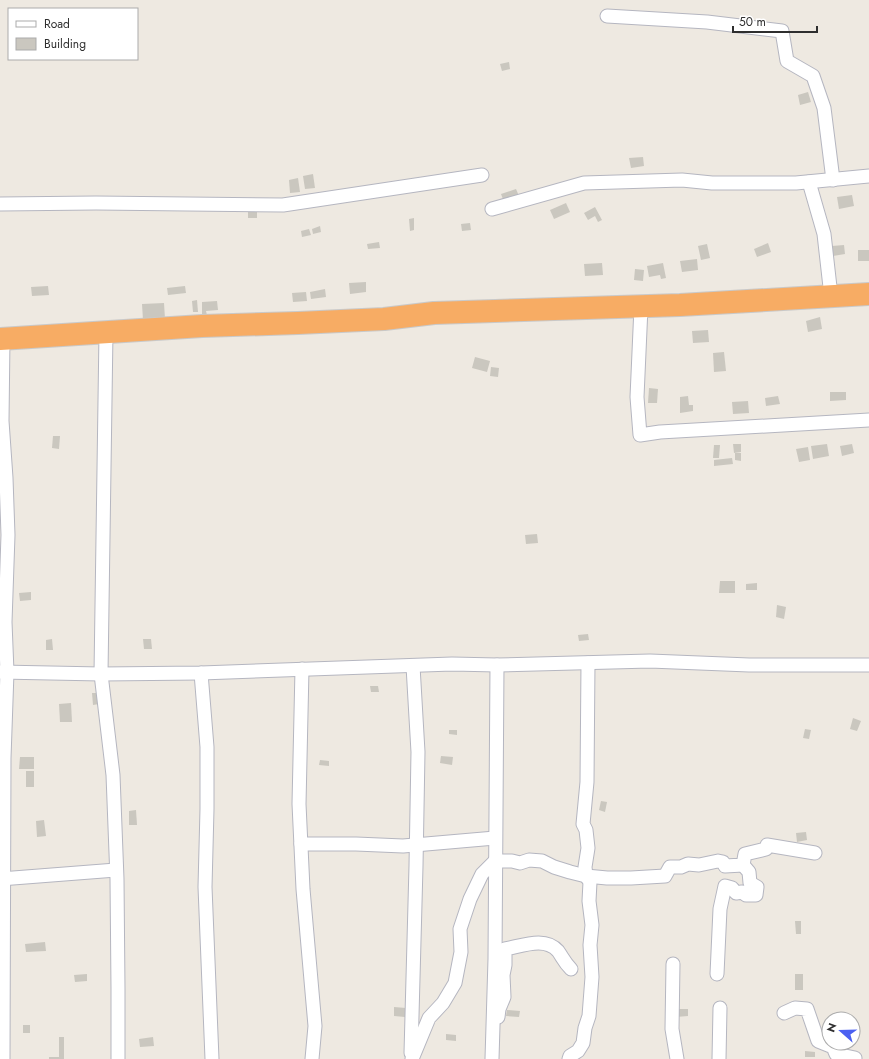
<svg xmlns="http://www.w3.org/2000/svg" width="869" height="1059" font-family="Jost,sans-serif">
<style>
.building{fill:#cac7bf}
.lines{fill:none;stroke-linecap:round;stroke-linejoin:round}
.street-casing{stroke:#b5b6c0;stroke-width:15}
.highway-casing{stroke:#c9c9c9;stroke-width:24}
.street{stroke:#fff;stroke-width:13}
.highway{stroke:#f7ac64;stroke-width:22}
</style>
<rect width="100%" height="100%" fill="#eee9e1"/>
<g class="building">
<polygon points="509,62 510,69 502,71 500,64"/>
<polygon points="808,92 811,102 800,105 798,95"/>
<polygon points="643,157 644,166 631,168 629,158"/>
<polygon points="313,174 315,188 305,189 303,176"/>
<polygon points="298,178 300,192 290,193 289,180"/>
<polygon points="516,189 519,196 504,202 501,194"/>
<polygon points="852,195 854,206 839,209 837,197"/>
<polygon points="566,203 570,212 554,219 550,210"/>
<polygon points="595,207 602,220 598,222 595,216 588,220 584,213"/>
<rect x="248" y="212" width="9" height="6"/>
<polygon points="414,218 414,230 410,231 409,219"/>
<polygon points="470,223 471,230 462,231 461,224"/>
<polygon points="320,226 321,232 313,234 312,229"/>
<polygon points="309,229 311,235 302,237 301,231"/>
<polygon points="379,242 380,248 368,249 367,244"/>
<polygon points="768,243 771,252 757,257 754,249"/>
<polygon points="707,244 710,258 701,260 698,246"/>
<polygon points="844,245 845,254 833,256 832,246"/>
<rect x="858" y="250" width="11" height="11"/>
<polygon points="697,259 698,270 682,272 680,261"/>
<polygon points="602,263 603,275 585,276 584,264"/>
<polygon points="663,263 666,278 661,279 660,275 649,277 647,266"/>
<polygon points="635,269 644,270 643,281 634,280"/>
<polygon points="366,282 366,292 350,294 349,283"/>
<polygon points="48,286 49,295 32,296 31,287"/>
<polygon points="185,286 186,293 168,295 167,288"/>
<polygon points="325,289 326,297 311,299 310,292"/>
<polygon points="306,292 307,301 293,302 292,293"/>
<polygon points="197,300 198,312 193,312 192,301"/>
<polygon points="217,301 218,310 206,311 207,315 202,315 202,302"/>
<polygon points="164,303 165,319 143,320 142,304"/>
<polygon points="820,317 822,329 808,332 806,321"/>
<polygon points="708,330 709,342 693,343 692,331"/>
<polygon points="724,352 726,371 714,372 713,353"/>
<polygon points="475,357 490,361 487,372 472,368"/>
<polygon points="491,367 499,368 498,377 490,376"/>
<polygon points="649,388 658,389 657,403 648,403"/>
<polygon points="830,392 846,392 846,400 830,401"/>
<polygon points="688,396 689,405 693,405 693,411 680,413 680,397"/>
<polygon points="778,396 780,404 766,406 765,398"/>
<polygon points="748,401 749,413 733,414 732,402"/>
<polygon points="53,436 60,436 59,449 52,448"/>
<polygon points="733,444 741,444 741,452 734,453"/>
<polygon points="827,444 829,456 813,459 811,446"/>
<polygon points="852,444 854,453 842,456 840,446"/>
<polygon points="714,445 720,445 719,458 713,458"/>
<polygon points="808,447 810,460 799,462 796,449"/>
<polygon points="735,453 741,453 741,461 735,460"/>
<polygon points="732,458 733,464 714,466 714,460"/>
<polygon points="537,534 538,543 526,544 525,535"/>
<polygon points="720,581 735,581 735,593 719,593"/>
<polygon points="757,583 757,590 746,590 746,584"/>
<polygon points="31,592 31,600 20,601 19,593"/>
<polygon points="777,605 786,607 784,619 776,617"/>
<polygon points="588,634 589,640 579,641 578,635"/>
<polygon points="52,639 53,650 46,650 46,640"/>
<polygon points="143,639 151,639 152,649 144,649"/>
<polygon points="370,686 378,686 379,692 371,692"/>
<polygon points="92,693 98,693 99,704 93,705"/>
<polygon points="71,703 72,722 60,722 59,704"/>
<polygon points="853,718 861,721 857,731 850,729"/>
<polygon points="805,729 811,730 809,739 803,738"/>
<polygon points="449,730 457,730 457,735 449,734"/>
<polygon points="441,756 453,757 452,765 440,763"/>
<polygon points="20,757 34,757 34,769 19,769"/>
<polygon points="320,760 329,761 329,766 319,765"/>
<rect x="26" y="771" width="8" height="16"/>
<polygon points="601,801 607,802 605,812 599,810"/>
<polygon points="136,810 137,825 129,825 129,811"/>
<polygon points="44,820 46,836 37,837 36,821"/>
<polygon points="806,832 807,840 797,842 796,833"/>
<polygon points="795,921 801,921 801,934 796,934"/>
<polygon points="45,942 46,951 26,952 25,944"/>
<polygon points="87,974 87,981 75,982 74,975"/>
<rect x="795" y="974" width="8" height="16"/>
<polygon points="394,1007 406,1008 405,1017 394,1016"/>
<polygon points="675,1009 688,1009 688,1016 676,1017"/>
<polygon points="507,1010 520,1011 519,1017 506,1016"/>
<rect x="23" y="1025" width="7" height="8"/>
<polygon points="446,1034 456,1035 456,1041 446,1040"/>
<polygon points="59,1037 64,1037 64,1059 49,1059 49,1057 59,1057"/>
<polygon points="153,1037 154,1046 140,1047 139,1039"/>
<polygon points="805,1051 815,1052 815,1057 805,1057"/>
</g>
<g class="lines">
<g class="street-casing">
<g id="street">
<polyline points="607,16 707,22 782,31 787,61 813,76 824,108 833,180"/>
<polyline points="809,182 824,234 831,296"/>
<polyline points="0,204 96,203 283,205 482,175"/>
<polyline points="492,209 584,183 682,180 712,183 796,183 869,176"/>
<polyline points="641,307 637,397 640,435 660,432 869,420"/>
<polyline points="106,332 101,674 113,775 117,879 118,989 118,1059"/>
<polyline points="302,669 299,804 303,889 315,1026 312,1059"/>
<polyline points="0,672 101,674 201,673 452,664 497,665 650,661 749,665 869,665"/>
<polyline points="201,673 207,747 207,809 205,887 212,1059"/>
<polyline points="301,844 356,844 403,846 495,838"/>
<polyline points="0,879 116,870"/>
<polyline points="673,964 672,1029 677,1059"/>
<polyline points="717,974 720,909 725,886 732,888 736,893 742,892 746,895 756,895 757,887 750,883 749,872 743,865"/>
<polyline points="784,1013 795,1008 807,1009 818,1041 833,1047 836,1054 855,1058"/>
<path d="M498 1017 499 1009 504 997 503 975 505 965V949C522 946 545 936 558 951 563 958 564 962 571 969"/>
<polyline points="411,1053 416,866 418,752 413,666"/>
<polyline points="3,1059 4,758 7,672 5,622 8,535 6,478 2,421 3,339"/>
<polyline points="412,1059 429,1018 443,1003 455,983 461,952 460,929 470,899 482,874 495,861 512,861 520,863 529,860 542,861 554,867 570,872 586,876 607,878 631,878 665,876 670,867 681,867 688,864 699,865 718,861 723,862 725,866 743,865 745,854 766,849 767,845 815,853"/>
<polyline points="492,1059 495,959 497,665"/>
<polyline points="569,1059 570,1056 578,1051 583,1043 585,1028 589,1016 592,977 590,945 592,925 589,901 590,882 586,876 585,867 588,848 586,830 583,824 587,782 588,663"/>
<polyline points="719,1059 720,1008"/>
</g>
</g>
<g class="highway-casing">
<polyline id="highway" points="0,339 202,326 298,323 384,319 434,313 680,305 869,294"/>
</g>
<use href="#street" class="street"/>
<use href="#highway" class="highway"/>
</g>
<rect x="8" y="8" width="130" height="52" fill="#ffffff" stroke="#ababab"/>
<rect x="16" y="21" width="20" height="6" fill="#ffffff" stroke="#ababab"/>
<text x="44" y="28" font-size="12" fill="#2e2e2e">Road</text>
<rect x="16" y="38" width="20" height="12" fill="#cac7bf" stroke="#ababab"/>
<text x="44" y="48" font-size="12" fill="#2e2e2e">Building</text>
<g transform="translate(841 1031) rotate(290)"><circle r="19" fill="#ffffff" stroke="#ababab"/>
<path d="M0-3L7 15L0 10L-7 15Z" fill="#4b60f1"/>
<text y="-6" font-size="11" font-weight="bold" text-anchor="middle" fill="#2e2e2e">N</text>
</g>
<path d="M733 26v6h84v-6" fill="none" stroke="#2e2e2e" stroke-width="2"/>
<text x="739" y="26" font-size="12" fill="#2e2e2e" stroke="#ffffff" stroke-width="3" paint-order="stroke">50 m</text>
</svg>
